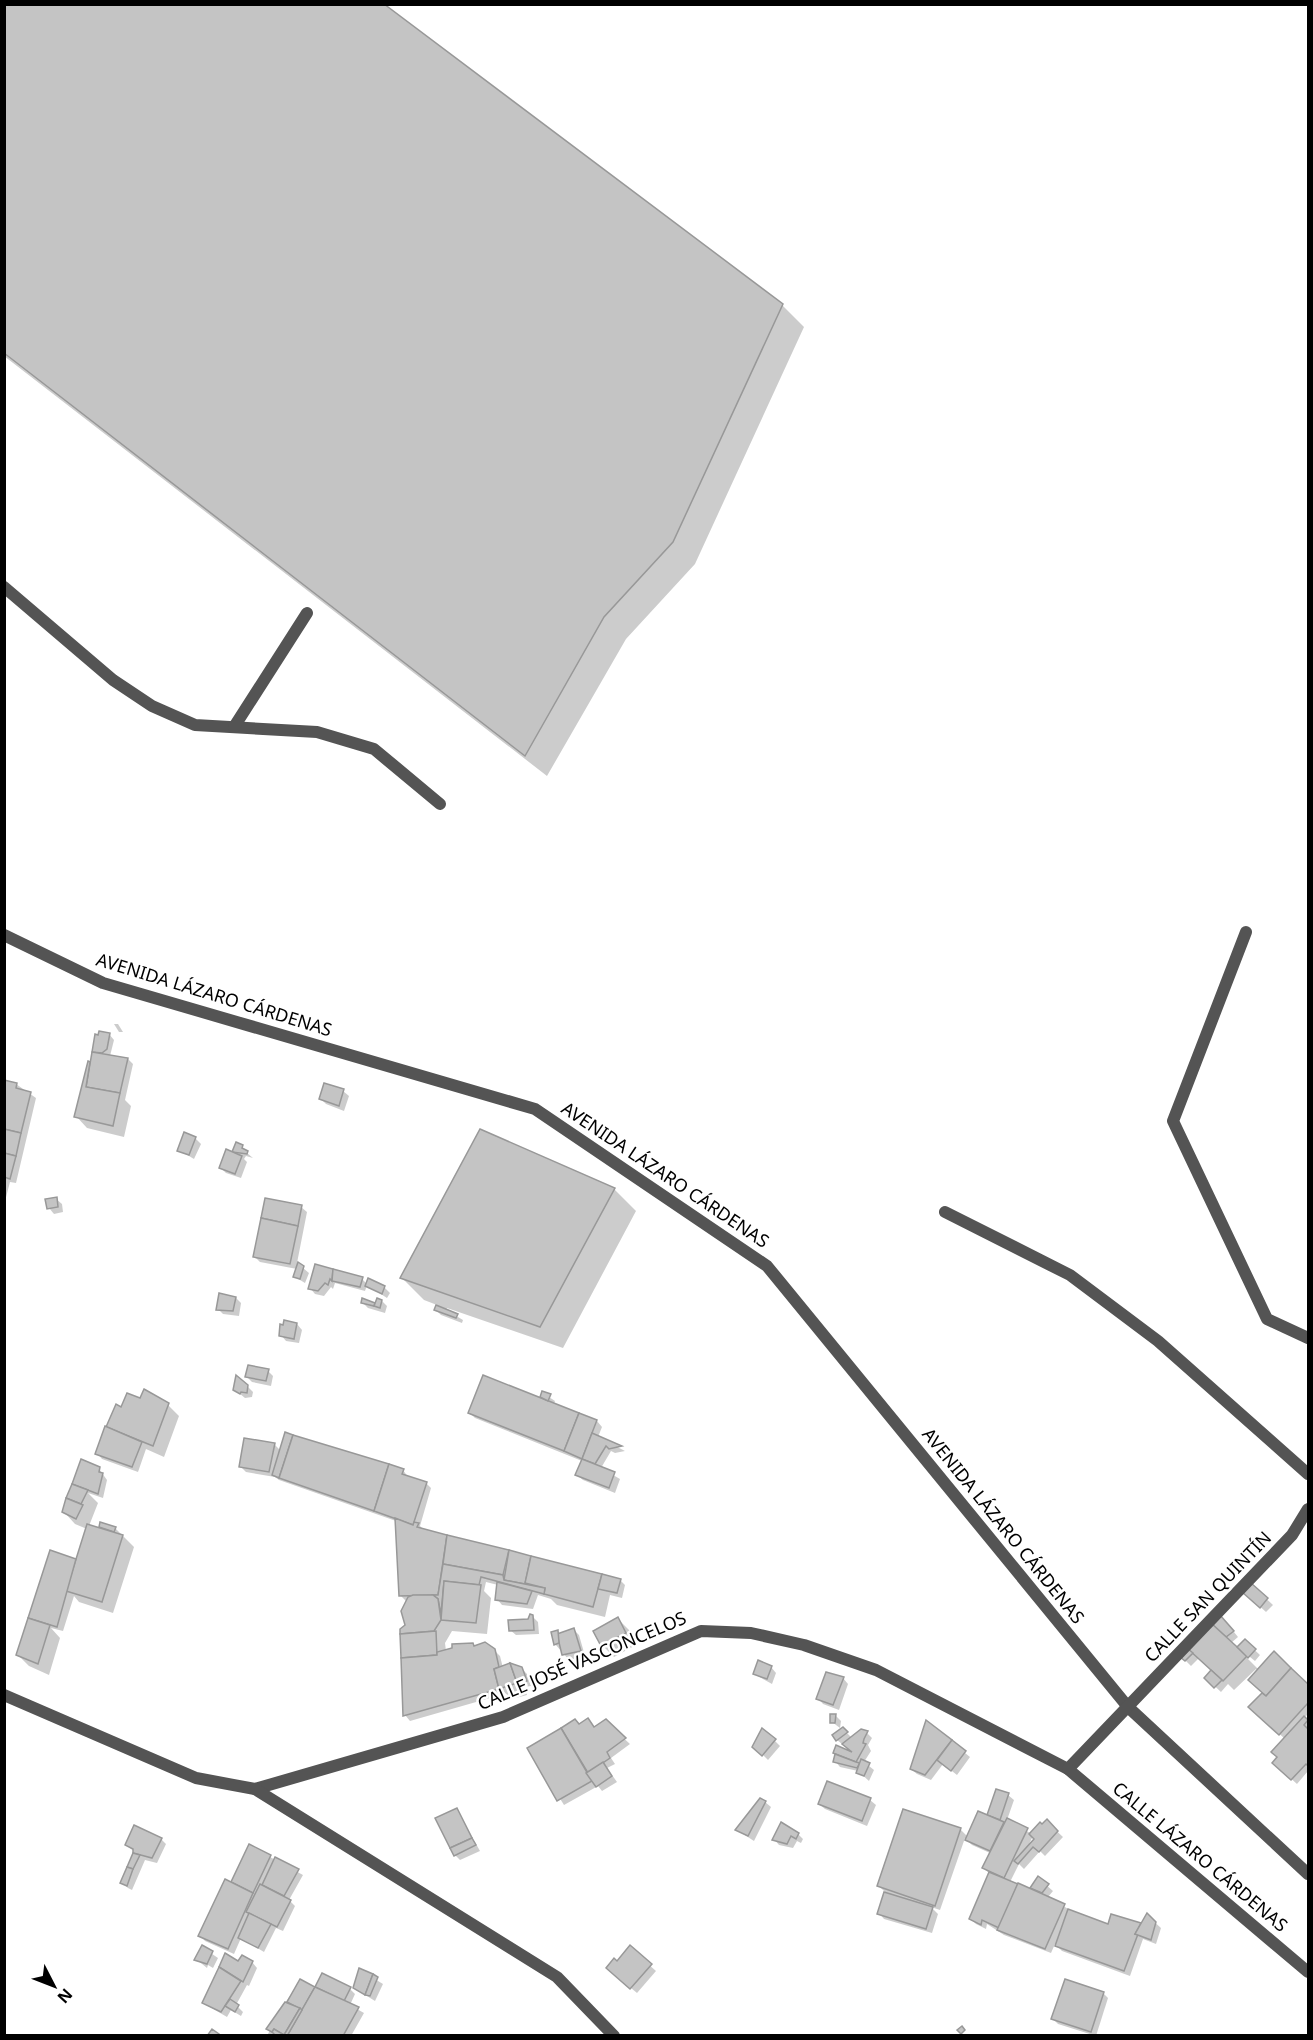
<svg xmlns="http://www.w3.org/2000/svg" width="1313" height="2040" font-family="'Noto Sans',sans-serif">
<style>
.shadow{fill:#0003;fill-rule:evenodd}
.building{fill:#c4c4c4;stroke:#989898;stroke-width:1.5}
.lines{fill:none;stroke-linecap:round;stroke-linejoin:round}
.lane{stroke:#545454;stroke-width:12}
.street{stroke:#545454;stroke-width:12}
.labels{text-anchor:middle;stroke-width:5;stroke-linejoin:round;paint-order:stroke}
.street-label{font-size:18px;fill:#000;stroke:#fff}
</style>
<rect width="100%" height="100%" fill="#fff"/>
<g class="shadow">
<polygon points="4,4 782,305 804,327 695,564 626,639 547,776 4,356"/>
<polygon points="114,1024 118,1024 123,1032 119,1032"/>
<polygon points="109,1034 114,1040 110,1056 128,1059 133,1064 125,1100 131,1106 124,1137 87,1128 76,1116 88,1067 90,1069 96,1036"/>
<polygon points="4,1083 16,1084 36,1098 16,1183 10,1182 4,1205"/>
<polygon points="343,1091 349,1096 344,1111 326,1104 321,1099"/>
<polygon points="195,1138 201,1144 194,1159 179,1150"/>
<polygon points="236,1144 253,1158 246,1156 244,1159 247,1162 241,1178 226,1173 220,1167 233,1154"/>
<polygon points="614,1189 636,1211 563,1348 447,1308 446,1310 463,1320 462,1323 441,1315 436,1310 437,1305 424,1300 402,1278"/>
<polygon points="56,1199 62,1204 63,1212 54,1214 49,1208"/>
<polygon points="301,1207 307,1212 297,1263 309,1273 305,1283 295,1277 297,1269 260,1262 255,1257"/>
<polygon points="316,1265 362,1279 367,1284 384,1287 390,1293 387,1298 367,1285 365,1291 335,1283 333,1289 331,1287 324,1296 315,1294 310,1288"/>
<polygon points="236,1298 241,1303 239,1316 223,1314 218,1309"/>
<polygon points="363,1300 376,1305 382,1301 387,1306 385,1313 368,1308 362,1302"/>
<polygon points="297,1324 302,1330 299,1343 286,1341 281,1335"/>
<polygon points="268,1371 273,1376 271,1386 252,1382 246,1376"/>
<polygon points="247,1386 253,1392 252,1397 245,1398 234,1389"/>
<polygon points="543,1393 555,1401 554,1404 597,1421 602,1427 598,1437 625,1451 615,1453 611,1451 601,1468 620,1479 615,1493 583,1480 577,1475 582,1461 475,1418 470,1413 541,1399"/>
<polygon points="141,1400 168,1405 179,1416 164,1457 146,1449 138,1472 102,1459 97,1453 122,1409"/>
<polygon points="274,1444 281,1451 403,1470 408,1477 426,1483 431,1488 420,1526 424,1530 620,1580 625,1585 622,1598 610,1595 605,1617 557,1605 551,1599 538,1595 533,1609 502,1605 497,1599 498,1585 486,1582 484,1591 491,1598 487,1634 452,1631 445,1643 446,1651 475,1647 494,1650 500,1656 503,1668 521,1668 527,1674 531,1686 525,1687 527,1695 512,1699 504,1692 504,1694 410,1721 405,1715 401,1630 407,1626 407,1602 400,1595 396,1521 279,1480 275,1477 246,1472 241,1467"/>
<polygon points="82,1461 99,1469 107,1480 103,1498 88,1493 98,1503 89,1526 105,1531 101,1526 115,1528 134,1547 113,1613 79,1602 74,1596 63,1631 51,1628 60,1638 49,1675 29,1666 18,1655 51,1552 77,1561 87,1529 75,1524 64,1512"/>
<polygon points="1251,1585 1273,1605 1266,1612 1244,1592"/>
<polygon points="532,1616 538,1622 539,1634 516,1635 510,1630 530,1621"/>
<polygon points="618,1619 629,1630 636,1645 614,1657 602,1645 595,1632"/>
<polygon points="1226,1622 1238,1637 1231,1643 1237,1649 1245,1641 1260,1655 1255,1661 1245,1653 1243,1654 1259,1670 1274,1653 1308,1686 1308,1714 1304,1718 1308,1722 1308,1771 1297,1784 1274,1763 1285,1739 1250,1707 1264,1693 1258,1671 1256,1669 1234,1690 1228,1684 1221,1692 1206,1678 1212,1670 1199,1658 1191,1666 1182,1657"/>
<polygon points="574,1630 579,1635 585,1656 569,1660 555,1644 557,1632 560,1635"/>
<polygon points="771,1667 776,1673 772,1684 754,1674"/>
<polygon points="843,1678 848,1684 839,1710 823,1704 818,1698"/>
<polygon points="835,1715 841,1721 840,1728 832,1722"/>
<polygon points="588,1720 595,1728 605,1721 630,1744 611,1758 615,1764 607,1768 617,1782 602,1791 598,1786 564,1805 529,1749 575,1721 580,1725"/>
<polygon points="927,1722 970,1757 957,1775 943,1764 931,1780 917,1774 911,1769"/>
<polygon points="843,1729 852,1738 867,1733 872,1738 868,1745 871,1751 864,1762 874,1770 869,1781 858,1771 840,1767 835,1761 835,1754 856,1755 837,1740"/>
<polygon points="775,1741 780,1746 768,1760 754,1746"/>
<polygon points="827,1783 870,1800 876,1805 867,1826 825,1809 819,1804"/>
<path d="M1008 1795 1014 1800 1007 1820 1032 1834 1047 1822 1063 1837 1045 1856 1040 1851 1024 1869 1019 1864 1010 1882 1030 1889 1038 1878 1053 1891 1048 1897 1070 1910 1109 1925 1112 1916 1142 1925 1148 1916 1161 1928 1156 1944 1143 1939 1130 1976 1062 1951 1055 1944 1051 1953 1004 1935 987 1924 986 1929 976 1924 971 1919 989 1873 983 1868 990 1853 972 1845 965 1838 940 1910 931 1907 938 1914 932 1933 884 1919 879 1913 885 1892 879 1886 960 1829 967 1836ZM1033 1836 1036 1839 1026 1850Z"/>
<polygon points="765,1802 771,1807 754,1841 737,1830"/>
<polygon points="457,1810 480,1851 460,1860 455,1855"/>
<polygon points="798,1834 803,1839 801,1843 797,1841 793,1848 779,1845 774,1839"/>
<polygon points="161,1839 166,1844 157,1863 145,1860 132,1890 128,1888 122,1883 135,1852 126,1845"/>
<polygon points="270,1857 303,1875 289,1900 295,1906 283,1931 276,1928 264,1952 241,1938 234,1954 205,1941 200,1935 232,1885"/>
<polygon points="202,1947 218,1958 213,1968 208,1965 207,1968 196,1959"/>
<polygon points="630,1948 656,1971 637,1993 613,1973 617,1963"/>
<polygon points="226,1955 239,1963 252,1962 257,1968 249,1986 247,1985 236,2005 243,2012 241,2016 231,2010 227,2017 203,2003"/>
<polygon points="360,1970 383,1984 375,2001 354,1988"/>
<polygon points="300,1981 315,1989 350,1989 355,1994 350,2005 364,2013 351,2036 267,2036 270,2030 268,2028"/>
<polygon points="1103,1993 1108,1998 1096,2036 1058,2024 1053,2019"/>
</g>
<g class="building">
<polygon points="4,4 384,4 783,304 673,542 604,617 525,756 4,353"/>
<polygon points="99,1031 110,1033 107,1049 102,1053 92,1052 95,1034 98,1035"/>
<polygon points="92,1052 128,1058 120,1093 86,1087"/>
<polygon points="88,1061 90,1062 86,1087 120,1093 113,1126 74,1117"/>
<polygon points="4,1080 17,1083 16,1088 31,1092 21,1133 4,1129"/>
<polygon points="324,1083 344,1089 339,1106 319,1099"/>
<polygon points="4,1129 21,1133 16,1156 4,1153"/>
<polygon points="480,1129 615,1188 540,1327 400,1278"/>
<polygon points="184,1132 196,1137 189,1155 177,1151"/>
<polygon points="236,1142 243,1145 242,1148 248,1151 247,1154 232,1152"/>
<polygon points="226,1149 242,1156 235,1174 219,1168"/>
<polygon points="4,1153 16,1156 10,1179 4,1177"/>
<polygon points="57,1197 58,1207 47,1209 45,1199"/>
<polygon points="265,1198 302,1205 298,1226 261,1218"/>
<polygon points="261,1218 298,1226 290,1264 253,1257"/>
<polygon points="298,1262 304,1266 300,1279 293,1277"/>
<polygon points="315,1264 333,1269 332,1281 330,1279 328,1285 325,1283 318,1291 308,1289"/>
<polygon points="333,1269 363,1277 360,1287 332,1281"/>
<polygon points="368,1278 385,1286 382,1294 365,1286"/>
<polygon points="219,1293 236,1297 233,1311 216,1310"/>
<polygon points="362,1298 375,1303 374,1306 361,1303"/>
<polygon points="377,1298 382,1300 380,1308 374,1306"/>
<polygon points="436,1305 458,1314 456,1318 434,1310"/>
<polygon points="284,1320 297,1323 294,1339 279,1336 280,1324 283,1325"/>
<polygon points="248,1365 269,1369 266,1381 245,1377"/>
<polygon points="236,1375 248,1385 247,1393 241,1392 240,1394 233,1390"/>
<polygon points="483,1375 579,1413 564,1451 468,1413"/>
<polygon points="144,1389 169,1403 153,1446 106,1427 116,1404 121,1407 127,1393 140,1398"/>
<polygon points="542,1391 551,1394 548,1401 540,1397"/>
<polygon points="579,1413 597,1420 582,1459 564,1451"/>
<polygon points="105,1426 142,1442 132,1467 95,1454"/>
<polygon points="285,1432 293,1435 279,1478 272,1475"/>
<polygon points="592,1433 622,1446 609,1449 606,1446 595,1464 582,1459"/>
<polygon points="293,1435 389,1464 374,1511 279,1478"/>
<polygon points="244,1438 275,1443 269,1472 239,1467"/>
<polygon points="81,1459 100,1467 99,1472 103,1473 98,1494 72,1484"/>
<polygon points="582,1459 615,1472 609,1488 575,1475"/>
<polygon points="389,1464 404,1469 402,1474 427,1482 413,1525 374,1511"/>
<polygon points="72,1484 88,1490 81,1504 66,1498"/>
<polygon points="66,1498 83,1505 76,1519 62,1512"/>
<polygon points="395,1518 413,1525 414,1522 419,1523 417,1527 447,1535 438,1595 399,1596"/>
<polygon points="100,1522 116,1527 114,1532 99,1527"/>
<polygon points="87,1524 123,1535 102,1602 66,1591"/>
<polygon points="447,1535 509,1550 503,1575 443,1564"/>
<polygon points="50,1550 76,1559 57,1627 28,1618"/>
<polygon points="509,1550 531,1556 525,1584 504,1580"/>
<polygon points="531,1556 602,1574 593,1607 544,1594 545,1588 525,1583"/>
<polygon points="443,1564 503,1575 504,1580 545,1588 544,1594 481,1577 479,1585 444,1581 441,1614 438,1599 433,1595 438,1595"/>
<polygon points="602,1574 621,1579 617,1593 598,1589"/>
<polygon points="444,1581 481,1585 476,1623 441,1620"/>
<polygon points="497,1582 532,1591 527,1604 495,1600"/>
<polygon points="1251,1583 1268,1598 1260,1608 1242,1592"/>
<polygon points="413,1595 433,1595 438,1599 441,1620 434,1631 400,1634 400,1629 405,1625 401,1611 408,1597"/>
<polygon points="530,1614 533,1615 534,1630 509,1631 508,1620 528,1619"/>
<polygon points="1220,1615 1234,1631 1226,1637 1212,1624"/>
<polygon points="618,1617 626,1633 601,1646 593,1631"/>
<polygon points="28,1618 50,1625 38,1664 16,1655"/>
<polygon points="1212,1624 1247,1656 1223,1681 1188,1649"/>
<polygon points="574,1628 581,1651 562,1655 557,1634"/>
<polygon points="558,1630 559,1643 554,1645 551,1632"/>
<polygon points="436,1631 437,1655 401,1658 400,1634"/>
<polygon points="1245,1639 1256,1649 1248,1658 1237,1647"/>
<polygon points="485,1642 495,1649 499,1667 494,1669 499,1689 403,1716 401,1658 437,1655 437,1652 452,1648 452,1644 473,1643 474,1646"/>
<polygon points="1188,1649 1193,1653 1185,1661 1180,1657"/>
<polygon points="1274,1651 1291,1668 1266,1696 1248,1680"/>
<polygon points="758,1660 772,1666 767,1679 753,1674"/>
<polygon points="510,1663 517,1683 499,1689 494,1669"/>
<polygon points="510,1663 522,1667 527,1681 517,1683"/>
<polygon points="1291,1668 1308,1684 1308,1703 1279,1735 1248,1707 1262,1693 1266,1696"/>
<polygon points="1211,1670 1222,1680 1214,1688 1204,1678"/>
<polygon points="826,1672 844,1677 833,1705 816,1699"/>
<polygon points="830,1714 836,1714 835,1723 830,1723"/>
<polygon points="1304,1716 1308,1720 1304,1725 1308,1729 1308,1766 1306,1764 1291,1780 1272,1763 1277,1757 1271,1752"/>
<polygon points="588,1718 594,1727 606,1719 626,1738 607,1752 610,1758 588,1773 561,1728 575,1719 579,1724"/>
<polygon points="926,1720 952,1740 925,1775 910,1769"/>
<polygon points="843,1727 848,1732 836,1741 832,1735"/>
<polygon points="561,1728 592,1781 557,1801 527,1748"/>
<polygon points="762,1728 776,1739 762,1756 752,1747"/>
<polygon points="861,1729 868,1731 864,1739 863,1743 866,1744 856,1762 833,1753 836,1745 852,1752 842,1744"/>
<polygon points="952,1740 966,1751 951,1771 937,1760"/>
<polygon points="835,1754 856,1762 860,1763 857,1768 833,1762"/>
<polygon points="861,1759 870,1763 864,1776 856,1773"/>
<polygon points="603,1762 612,1776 596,1787 586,1773"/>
<polygon points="827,1781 871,1798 862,1821 818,1804"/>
<polygon points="996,1789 1009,1793 1000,1820 987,1815"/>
<polygon points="760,1798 766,1801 748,1836 735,1830"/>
<polygon points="457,1808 472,1838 450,1848 435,1818"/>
<polygon points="903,1809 961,1828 935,1906 877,1886"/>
<polygon points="978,1811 1004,1822 990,1851 965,1840"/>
<polygon points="1007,1818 1028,1828 1004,1878 982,1868"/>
<polygon points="1047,1819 1058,1831 1039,1852 1033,1847 1018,1864 1014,1861 1034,1839 1029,1834 1040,1822 1042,1824"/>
<polygon points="781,1822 799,1833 796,1839 791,1836 787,1844 772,1840"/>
<polygon points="134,1825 162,1838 152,1858 133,1853 133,1849 125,1845"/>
<polygon points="472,1838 476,1845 454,1856 450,1848"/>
<polygon points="249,1844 271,1855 253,1893 231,1882"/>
<polygon points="133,1853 140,1855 133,1869 127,1867"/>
<polygon points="275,1857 299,1869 284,1896 262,1885"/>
<polygon points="127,1867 133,1869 127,1886 120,1883"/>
<polygon points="989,1872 1018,1884 999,1928 982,1920 981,1925 969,1919"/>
<polygon points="1038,1876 1049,1884 1042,1893 1030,1888"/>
<polygon points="225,1879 253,1893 228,1949 198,1936"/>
<polygon points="1018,1883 1065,1904 1045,1949 997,1930"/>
<polygon points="260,1884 291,1900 277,1927 246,1912"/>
<polygon points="884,1892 933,1907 926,1929 877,1914"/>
<polygon points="1068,1909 1108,1924 1111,1914 1141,1923 1135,1934 1138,1934 1124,1971 1055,1946"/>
<polygon points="249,1913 271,1924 258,1948 238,1938"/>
<polygon points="1147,1913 1156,1922 1151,1940 1135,1934"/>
<polygon points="202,1945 213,1951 207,1964 194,1960"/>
<polygon points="630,1945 652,1964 630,1989 606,1968 614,1958 617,1961"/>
<polygon points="225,1953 238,1961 242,1955 253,1961 243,1982 219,1967"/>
<polygon points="219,1967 241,1981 221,2012 202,2003"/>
<polygon points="359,1968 373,1974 365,1995 353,1988"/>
<polygon points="322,1973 351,1987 344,2001 315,1987"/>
<polygon points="373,1974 378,1977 370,1996 365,1995"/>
<polygon points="300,1979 315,1987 302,2010 287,2002"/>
<polygon points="1065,1979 1104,1992 1091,2032 1051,2019"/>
<polygon points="315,1987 359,2007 343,2036 287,2036"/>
<polygon points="230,1999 239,2005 235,2012 225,2006"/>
<polygon points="285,2002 300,2008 284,2035 274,2029 272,2032 266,2029"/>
<polygon points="300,2008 302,2010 287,2036 276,2036 272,2032 274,2029 284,2035"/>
<polygon points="962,2026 965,2030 961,2034 957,2030"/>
<polygon points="212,2029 219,2034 218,2036 207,2036"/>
</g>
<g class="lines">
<g class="lane">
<polyline points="4,587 113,680 152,706 195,725 317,732 374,749 440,804"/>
<polyline points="234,727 307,613"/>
<polyline points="1246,932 1173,1121 1267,1319 1308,1338"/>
</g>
<g class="street">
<polyline points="4,935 103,983 535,1109 767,1266 1128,1707 1308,1874"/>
<polyline points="945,1212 1070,1275 1158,1341 1308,1474"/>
<polyline points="4,1695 196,1778 255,1789 503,1717 701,1631 751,1633 804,1645 876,1670 1068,1769 1292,1535 1308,1509"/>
<polyline points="1068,1769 1308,1972"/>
<polyline points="255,1789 557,1977 614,2036"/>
</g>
</g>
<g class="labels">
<g class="street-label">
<text transform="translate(214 995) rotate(17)" y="6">AVENIDA LÁZARO CÁRDENAS</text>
<text transform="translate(665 1175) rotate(34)" y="6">AVENIDA LÁZARO CÁRDENAS</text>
<text transform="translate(1003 1526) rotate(51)" y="6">AVENIDA LÁZARO CÁRDENAS</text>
<text transform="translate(1208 1597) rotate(-46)" y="6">CALLE SAN QUINTÍN</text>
<text transform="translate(582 1661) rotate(-23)" y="6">CALLE JOSÉ VASCONCELOS</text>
<text transform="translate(1200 1857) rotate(40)" y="6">CALLE LÁZARO CÁRDENAS</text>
</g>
</g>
<rect width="1313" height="2040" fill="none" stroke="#000000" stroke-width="12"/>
<g transform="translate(54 1986) rotate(132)" stroke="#ffffff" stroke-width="4.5" paint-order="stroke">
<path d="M0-4.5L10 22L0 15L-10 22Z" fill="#000000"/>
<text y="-9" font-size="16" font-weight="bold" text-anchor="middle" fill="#000000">N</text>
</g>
</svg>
